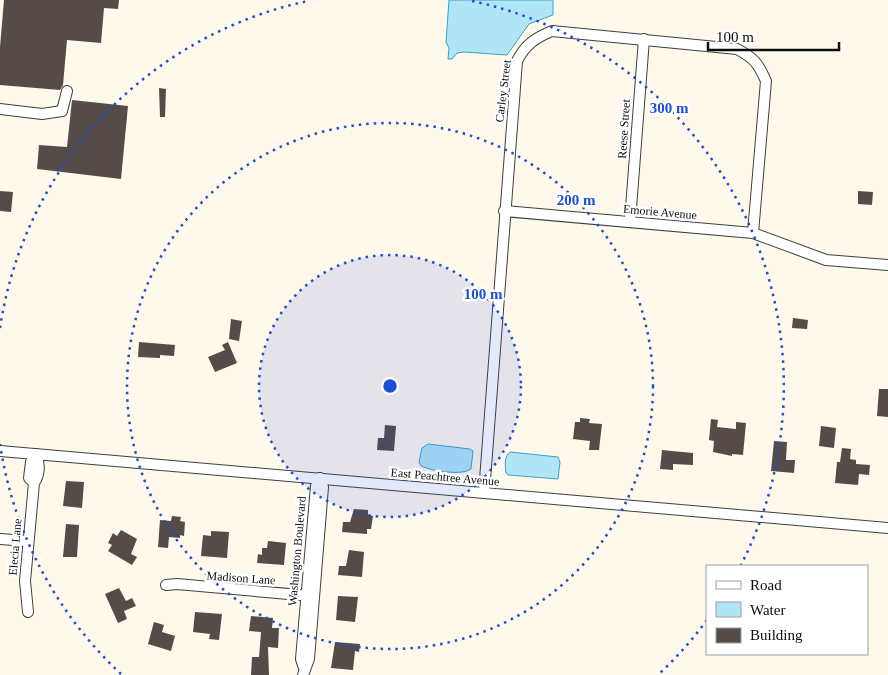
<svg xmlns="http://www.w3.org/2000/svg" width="888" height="675" font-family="Georgia,serif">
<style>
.water{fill:#b0e5f6;stroke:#37a4ce}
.building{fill:#554c49}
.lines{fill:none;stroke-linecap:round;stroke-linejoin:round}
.minor-casing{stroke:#3f3f3f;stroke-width:12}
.minor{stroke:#fff;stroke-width:10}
.ring{fill:none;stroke:#1d4ed8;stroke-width:2.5;stroke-dasharray:2.5 5}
.labels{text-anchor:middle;stroke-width:5;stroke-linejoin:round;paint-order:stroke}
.street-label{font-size:12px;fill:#0c0c0c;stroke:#fff}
.centre{fill:#1d4ed8;stroke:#fff;stroke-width:2.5}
.ring-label{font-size:15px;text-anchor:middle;font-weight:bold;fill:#1d4ed8;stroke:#fff;stroke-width:5;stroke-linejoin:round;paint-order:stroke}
</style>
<rect width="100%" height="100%" fill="#fff9ec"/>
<g class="water">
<polygon points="449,0 553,0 553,15 529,24 507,55 464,52 457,53 452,59 448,59 449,48 446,42"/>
<path d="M428 444 470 449 473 451 471 469C462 476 432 471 421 466L419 462 422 448Z"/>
<path d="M510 452 558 457 560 462 558 479 508 475 506 473C505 466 504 456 510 452Z"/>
</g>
<g class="building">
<polygon points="4,0 119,0 118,9 104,8 101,43 67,40 63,85 60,90 0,85 0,47"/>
<polygon points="159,88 166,89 165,117 160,117"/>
<polygon points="72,100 128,106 121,179 37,169 39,145 67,147"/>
<polygon points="0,191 13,192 11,212 0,211"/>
<polygon points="858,191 873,192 872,205 858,204"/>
<polygon points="793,318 808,320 807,329 792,328"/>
<polygon points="231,319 242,321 239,341 229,339"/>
<polygon points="139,342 175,345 174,356 160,355 160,358 138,357"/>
<polygon points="228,342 237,363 215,372 208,357 225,350 222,345"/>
<polygon points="879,389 888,389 888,417 877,416"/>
<polygon points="580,418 590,419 589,423 602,424 599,450 589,450 590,441 573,439 575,422 580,422"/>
<polygon points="711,419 718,420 717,427 736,429 736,422 746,423 743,455 732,454 732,456 713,452 714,441 709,440"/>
<polygon points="385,425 396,426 394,451 377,450 378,438 384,438"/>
<polygon points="821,426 836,428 834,448 819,446"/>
<polygon points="774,441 787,442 786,460 795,460 794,473 771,471"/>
<polygon points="842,448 851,449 850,459 856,460 856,464 870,465 869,475 859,474 858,485 835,483 837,462 840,462"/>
<polygon points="662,450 693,453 693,465 673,464 673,470 660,469"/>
<polygon points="66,481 84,482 82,508 63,506"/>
<polygon points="354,509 368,510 368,515 373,516 371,529 367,529 367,534 342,532 343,522 350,522"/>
<polygon points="172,516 181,517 180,521 185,522 184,536 180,535 180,538 169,537 168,548 158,547 160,520 171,521"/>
<polygon points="66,524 79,525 77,557 63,557"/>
<polygon points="121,530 137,539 131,554 137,557 132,565 108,551 112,545 108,543 113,533 117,536"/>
<polygon points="211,531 229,532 227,558 201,556 203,535 211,536"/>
<polygon points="268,541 286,543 284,565 257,563 258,554 262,555 262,548 267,548"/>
<polygon points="349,550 364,552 362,577 338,575 339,566 346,566"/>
<polygon points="119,588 126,601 132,598 136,606 124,611 127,619 118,623 105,594"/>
<polygon points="338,596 358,597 355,622 336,620"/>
<polygon points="195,612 222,614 219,640 209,639 210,634 193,632"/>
<polygon points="251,616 273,618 272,628 279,628 278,648 268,647 269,675 251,675 252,657 259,657 261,632 249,631"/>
<polygon points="154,622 164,625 162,632 175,636 171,651 148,644"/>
<polygon points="335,642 360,644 359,652 355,651 353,670 331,668"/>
</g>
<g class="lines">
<g class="minor-casing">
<g id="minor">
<polyline points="0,109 42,114 62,111 67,91"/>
<polyline points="504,211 753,233 826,260 888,265"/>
<polyline points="630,221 644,39"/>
<polyline points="0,451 888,528"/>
<path d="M484 493 517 61C525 45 535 38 552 31L737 49C754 58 758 63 766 81L753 233"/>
<polyline points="0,539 28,541"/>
<polyline points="166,585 177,584 311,596"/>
<path d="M28 612 25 581 34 483C40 475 40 464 36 454L31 462 29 478 34 483"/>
<polyline points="304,668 301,659 316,486 320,478"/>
<polyline points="303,675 309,659 323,487 320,478"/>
</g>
</g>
<use href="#minor" class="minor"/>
</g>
<circle cx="390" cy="386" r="131" fill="#1d4ed8" fill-opacity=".12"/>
<g class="ring">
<circle cx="390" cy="386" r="131"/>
<circle cx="390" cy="386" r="263"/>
<path d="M707 620A394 394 0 0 1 659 674M121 674A394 394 0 0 1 0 444M0 328A394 394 0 0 1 308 1M472 1A394 394 0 0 1 741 565"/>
</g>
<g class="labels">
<g class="street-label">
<text transform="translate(503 91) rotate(-83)" y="4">Carley Street</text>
<text transform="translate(624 129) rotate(-86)" y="4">Reese Street</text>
<text transform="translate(660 212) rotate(5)" y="4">Emorie Avenue</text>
<text transform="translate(445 477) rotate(5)" y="4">East Peachtree Avenue</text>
<text transform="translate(15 547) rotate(-85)" y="4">Elecia Lane</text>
<text transform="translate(297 551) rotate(-85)" y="4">Washington Boulevard</text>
<text transform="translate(241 578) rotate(4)" y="4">Madison Lane</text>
</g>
</g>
<circle cx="390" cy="386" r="8" class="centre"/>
<g class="ring-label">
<text x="669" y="113">300 m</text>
<text x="576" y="205">200 m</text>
<text x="483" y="299">100 m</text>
</g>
<rect x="706" y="565" width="162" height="90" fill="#ffffff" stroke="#9e9e9e"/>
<rect x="716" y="581" width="25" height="8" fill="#ffffff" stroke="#9e9e9e"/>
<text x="750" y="590" font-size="15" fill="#0c0c0c">Road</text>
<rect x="716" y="602" width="25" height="15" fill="#b0e5f6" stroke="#9e9e9e"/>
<text x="750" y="615" font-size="15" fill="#0c0c0c">Water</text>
<rect x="716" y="628" width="25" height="15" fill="#554c49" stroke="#9e9e9e"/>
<text x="750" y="640" font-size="15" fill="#0c0c0c">Building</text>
<path d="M708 42v8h131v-8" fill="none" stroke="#0c0c0c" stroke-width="2.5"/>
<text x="716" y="42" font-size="15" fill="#0c0c0c" stroke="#ffffff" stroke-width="4" paint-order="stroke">100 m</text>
</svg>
